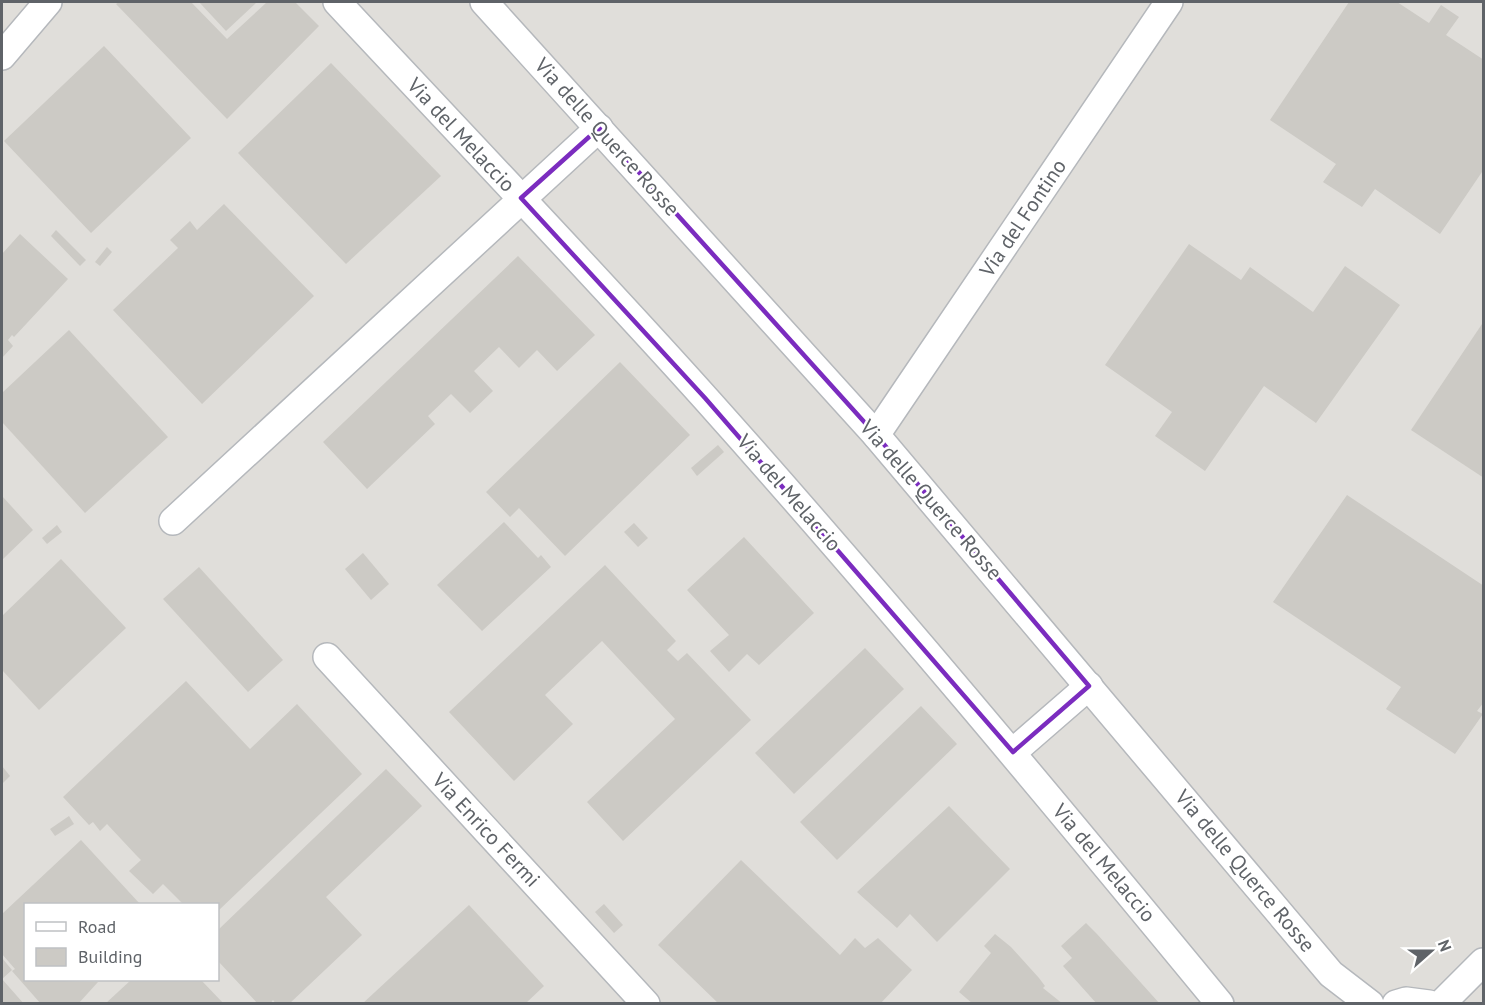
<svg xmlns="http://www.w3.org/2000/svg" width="1485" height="1005" font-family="'PT Sans',sans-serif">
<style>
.industrial{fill:#e0deda;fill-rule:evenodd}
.building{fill:#cccac5}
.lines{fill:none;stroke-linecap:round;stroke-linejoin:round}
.minor-casing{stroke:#b5b8bc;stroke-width:30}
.minor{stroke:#fff;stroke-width:27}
.marked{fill:none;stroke:#7b2cbf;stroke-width:4.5;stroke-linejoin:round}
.labels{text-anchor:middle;stroke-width:5;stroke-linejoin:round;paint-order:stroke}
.street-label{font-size:21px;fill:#5f6368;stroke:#fff}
</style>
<rect width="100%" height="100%" fill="#f1efe8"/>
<path class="industrial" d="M2 2H1483V1003L2 1004ZM26 904H218V980H26Z"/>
<g class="building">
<polygon points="119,2 191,2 227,39 267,2 295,2 319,26 227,119 116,4"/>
<polygon points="199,2 257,2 226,31"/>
<polygon points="1349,2 1397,2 1429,23 1441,5 1459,17 1446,35 1484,60 1484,169 1440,234 1375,189 1362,207 1323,182 1336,164 1270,120"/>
<polygon points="104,46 191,138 91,233 4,141"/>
<polygon points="331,63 441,176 346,264 238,153"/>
<polygon points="224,204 314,296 202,404 113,310 178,248 170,240 190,221 197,230"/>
<polygon points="56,230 86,260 80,266 51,236"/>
<polygon points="20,234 68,279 14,337 12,335 8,340 13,346 2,358 2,254"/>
<polygon points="1189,244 1241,280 1250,267 1313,312 1345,266 1400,305 1316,423 1264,386 1205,471 1155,436 1172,412 1105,365"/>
<polygon points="107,247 112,252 100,266 95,262"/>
<polygon points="518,256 595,335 557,371 537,350 519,368 499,347 474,371 493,391 470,413 451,394 428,416 435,424 367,489 323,442"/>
<polygon points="1484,321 1484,478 1411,430"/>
<polygon points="69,330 168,437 85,513 2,422 2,393"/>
<polygon points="620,362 690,435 565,556 519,508 510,517 486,492"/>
<polygon points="718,445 724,452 697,476 691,468"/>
<polygon points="1347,495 1484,586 1484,702 1477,711 1483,714 1455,754 1386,709 1401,687 1273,602"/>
<polygon points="2,496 33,530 2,560"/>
<polygon points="504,522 538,558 541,555 551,567 482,631 437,585"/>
<polygon points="634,523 648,538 638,547 624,532"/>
<polygon points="57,525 62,532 47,544 42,538"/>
<polygon points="744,537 814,613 759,665 747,654 729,672 710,651 729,635 687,590"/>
<polygon points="363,553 389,584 371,600 345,569"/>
<polygon points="61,559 126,628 39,710 2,670 2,616"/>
<polygon points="605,565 676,641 667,650 678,661 687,653 751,720 623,841 587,802 675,719 602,641 545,695 573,724 514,781 449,712"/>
<polygon points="199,567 283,660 248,692 163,599"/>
<polygon points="865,648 904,689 794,794 755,753"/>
<polygon points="186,681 250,749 297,704 362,774 218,911 218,904 183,904 163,884 153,894 129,871 141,860 136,855 107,824 100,831 93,822 89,825 63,797"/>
<polygon points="921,706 957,744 837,860 800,822"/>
<polygon points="2,766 10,776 2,784"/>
<polygon points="386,769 422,806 326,897 362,935 289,1004 276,1004 273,1000 270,1004 258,1004 218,961 218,930"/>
<polygon points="949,806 1010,869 937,942 910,914 897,928 857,892"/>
<polygon points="69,816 74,824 55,836 50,829"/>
<polygon points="81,840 140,904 26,904 26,980 98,982 78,1004 41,1004 12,971 15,969 2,954 2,914"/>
<polygon points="741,860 840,955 855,938 865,948 878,938 912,970 880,1004 719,1004 658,945"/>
<polygon points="604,904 623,925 614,933 595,912"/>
<polygon points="469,905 544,986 525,1004 362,1004"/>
<polygon points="1086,923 1097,934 1160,1004 1097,1004 1063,966 1072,958 1061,946"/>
<polygon points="995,934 1011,947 1039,978 1045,986 1043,988 1063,1004 973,1004 959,992 991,953 984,946"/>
<polygon points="2,958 12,970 2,979 24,1004 2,1004"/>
<polygon points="131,980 201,980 224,1004 105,1004"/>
</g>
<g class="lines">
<g class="minor-casing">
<g id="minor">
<path d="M337 2C460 134 586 265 707 400 883 597 1052 800 1220 1004"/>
<polyline points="484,2 876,435 1331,974 1370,1004"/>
<polyline points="2,56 48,2"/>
<polyline points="876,435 1169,2"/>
<polyline points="173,521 599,128"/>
<polyline points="327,657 646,1004"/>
<polyline points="1013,752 1089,686"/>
<polyline points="1396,1004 1406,1001 1429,1004"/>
<polyline points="1441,1004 1483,962"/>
</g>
</g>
<use href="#minor" class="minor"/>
</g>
<path class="marked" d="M599 128 876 435 1089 686 1013 752 705 398 521 198Z"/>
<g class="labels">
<g class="street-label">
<text transform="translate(461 135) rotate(47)" y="7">Via del Melaccio</text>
<text transform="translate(607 137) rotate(48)" y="7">Via delle Querce Rosse</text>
<text transform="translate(1023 218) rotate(-56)" y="7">Via del Fontino</text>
<text transform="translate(789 493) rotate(49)" y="7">Via del Melaccio</text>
<text transform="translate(931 500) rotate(49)" y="7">Via delle Querce Rosse</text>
<text transform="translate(486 830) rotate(47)" y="7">Via Enrico Fermi</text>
<text transform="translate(1104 863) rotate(50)" y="7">Via del Melaccio</text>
<text transform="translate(1245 871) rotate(50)" y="7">Via delle Querce Rosse</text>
</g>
</g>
<rect width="1485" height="1005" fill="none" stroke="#5f6368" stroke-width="6"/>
<rect x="24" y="903" width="195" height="78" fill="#ffffff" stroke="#bfc1c3" stroke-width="1.5"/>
<rect x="36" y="922" width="30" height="9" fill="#ffffff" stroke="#bfc1c3" stroke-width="1.5"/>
<text x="78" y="933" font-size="18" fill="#5f6368">Road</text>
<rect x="36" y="948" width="30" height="18" fill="#cccac5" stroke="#bfc1c3" stroke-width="1.5"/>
<text x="78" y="963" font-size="18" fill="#5f6368">Building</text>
<g transform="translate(1431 951) rotate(69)" stroke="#ffffff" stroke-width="4.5" paint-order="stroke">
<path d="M0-4.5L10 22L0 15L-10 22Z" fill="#5f6368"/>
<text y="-9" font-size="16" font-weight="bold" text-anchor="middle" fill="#5f6368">N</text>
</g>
</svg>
